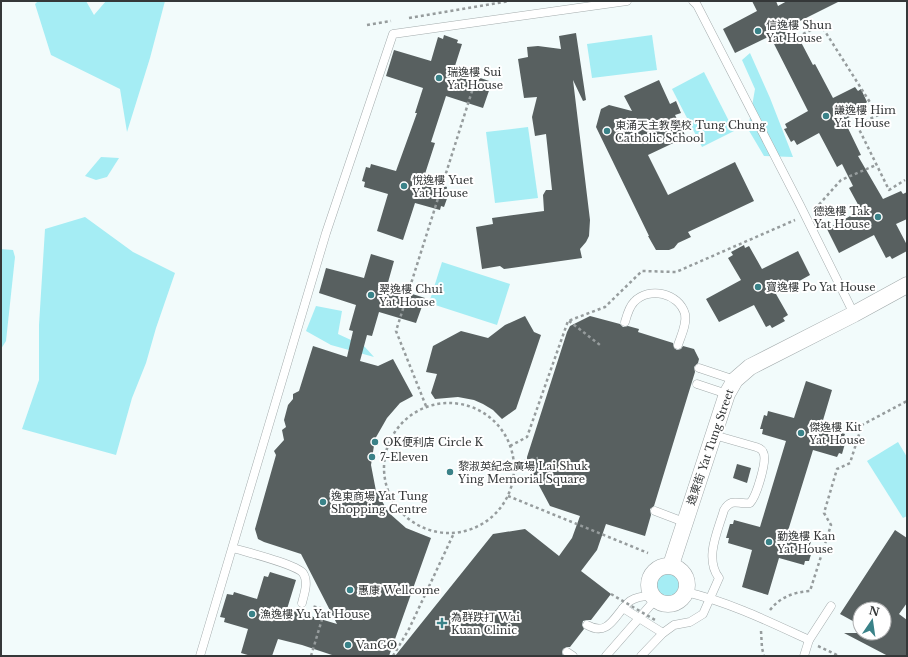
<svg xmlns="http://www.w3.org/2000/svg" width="908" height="657" font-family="'Libre Baskerville','Noto Sans TC',serif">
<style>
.green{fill:#a5edf4}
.building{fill:#586060}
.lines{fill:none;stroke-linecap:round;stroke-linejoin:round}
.service-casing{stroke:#a4acad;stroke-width:9}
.minor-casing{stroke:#a4acad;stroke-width:17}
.path{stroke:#969c9d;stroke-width:2.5;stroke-dasharray:3 3;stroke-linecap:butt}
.service{stroke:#fff;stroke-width:8}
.minor{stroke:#fff;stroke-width:16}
.path-bridge{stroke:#969c9d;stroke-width:2.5;stroke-dasharray:3 3;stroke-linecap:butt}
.poi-dot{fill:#3a8288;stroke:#fff;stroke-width:1.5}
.labels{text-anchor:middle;stroke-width:4;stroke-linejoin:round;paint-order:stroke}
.poi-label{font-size:11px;fill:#353839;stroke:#fff;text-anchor:start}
.street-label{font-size:11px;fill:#353839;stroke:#fff}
</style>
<rect width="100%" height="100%" fill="#f2fbfb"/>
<g class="green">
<polygon points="38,1 86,1 94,15 106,1 165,1 150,58 127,132 120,89 51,55 35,4"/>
<polygon points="652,35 657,70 592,78 587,44"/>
<polygon points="750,53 770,98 793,157 764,156 748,129 755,89 742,60"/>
<polygon points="704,72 734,131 702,147 672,89"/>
<polygon points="528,127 538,198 495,203 486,132"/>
<polygon points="101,157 119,158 107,177 96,180 85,176"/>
<polygon points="85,217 133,252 175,273 156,328 146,363 132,398 116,455 22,429 39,380 39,325 45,229"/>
<polygon points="1,249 13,250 15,257 6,341 1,349"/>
<polygon points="442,262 510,284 497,325 429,303"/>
<polygon points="316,306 342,311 338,334 364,346 374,357 331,345 306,331"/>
<polygon points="898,442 907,457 907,516 903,518 867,461"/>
<circle cx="668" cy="585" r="16"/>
</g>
<g class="building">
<polygon points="752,1 776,1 778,6 787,1 840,1 792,25 813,65 815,64 833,98 855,87 858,91 861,89 867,102 865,104 867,108 844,120 861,155 858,156 883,199 901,191 903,194 907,192 907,219 896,224 907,245 907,251 892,259 890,256 886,258 874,235 839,253 827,229 861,210 849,188 853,186 842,164 837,167 819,133 797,145 794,140 791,142 784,129 787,128 785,124 808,111 770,36 735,53 723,29 757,11"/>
<polygon points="576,33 586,100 583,101 573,80 590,220 589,236 586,242 580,249 582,258 504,269 500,266 482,269 476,227 493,224 492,218 544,211 543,195 546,190 552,190 546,134 535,136 532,117 537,97 524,98 518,59 528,57 527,47 538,46 561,49 559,36"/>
<polygon points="444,35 458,40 457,43 462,44 454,69 492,82 483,108 446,96 431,142 435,143 423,180 447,187 446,192 449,193 444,207 441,206 440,210 415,203 403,240 377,231 388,194 364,187 365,182 362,181 366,167 370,168 371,164 396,171 417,113 415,113 423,88 386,76 394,50 431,61 438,37 443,39"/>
<polygon points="659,80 670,104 676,101 681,113 675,115 686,137 648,155 668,195 735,162 754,201 688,232 691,237 678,243 674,248 669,250 656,250 648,236 649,236 596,127 601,109 609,105 632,111 624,96"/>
<polygon points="744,245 745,248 749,246 762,269 798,251 810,275 776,294 788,315 783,318 785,321 772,328 770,325 766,327 754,305 719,322 706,299 741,280 728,258 733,255 731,252"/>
<polygon points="371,254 394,261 387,286 425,298 416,323 379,312 372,336 367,335 360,361 378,366 393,359 413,396 400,403 387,418 375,439 371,465 376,491 389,513 406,528 431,538 389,656 335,656 302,645 278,639 272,656 251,656 241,653 248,629 224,622 225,618 220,617 227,594 233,595 234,592 257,599 264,576 268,577 270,572 296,580 287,609 337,624 301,554 264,542 258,539 255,529 276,455 274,451 284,440 282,430 286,427 284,420 288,405 293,399 293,394 299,391 313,346 347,357 353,331 349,330 356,305 319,293 326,268 364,278"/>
<polygon points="525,316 534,332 541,335 516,409 502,419 493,410 483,404 474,400 458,397 435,399 431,393 437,374 426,372 433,346 461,331 488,338 505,325"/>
<polygon points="590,316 620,324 623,327 628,326 639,329 638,332 673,343 674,348 677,350 681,349 683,346 694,349 699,359 698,363 694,367 695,372 654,506 650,509 651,515 645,536 606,524 597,550 581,571 611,594 591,620 587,620 583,621 582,625 584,629 570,647 567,647 563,649 562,652 563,656 395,656 493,534 525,529 559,556 572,538 580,516 550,506 527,463 527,457 567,332 570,326"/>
<polygon points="806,381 832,390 821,427 845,434 843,439 846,440 842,454 839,453 837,457 813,450 787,534 811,542 809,547 813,548 809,561 805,561 804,565 779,558 768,595 742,587 752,550 728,543 729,538 726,538 730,524 733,524 734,520 760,527 786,441 762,434 763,429 760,429 764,415 767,416 768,411 794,418"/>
<polygon points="737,464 751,468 747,483 733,478"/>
<polygon points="895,530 907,538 907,603 899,614 907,620 907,656 888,656 844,633 884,633 884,609 860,609 860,625 840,614"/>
</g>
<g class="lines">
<g class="service-casing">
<g id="service">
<polyline points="693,1 697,5 800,205 854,314"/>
<path d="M625 322C627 315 629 307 634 302 649 286 679 293 685 314 687 324 681 336 678 345"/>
<polyline points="699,368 735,380"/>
<polyline points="697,384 727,394"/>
<polyline points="655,511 684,522"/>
<path d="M233 548C246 552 295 564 303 573 309 582 304 594 302 603"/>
<path d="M686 592C729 602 770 622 809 640"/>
<polyline points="623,608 663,633"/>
<path d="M587 625C610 638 615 613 630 601 636 597 644 596 651 596"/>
<polyline points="567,652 573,656"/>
<polyline points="200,656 326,233 393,34 627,1"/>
<polyline points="606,656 655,600"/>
<path d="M641 656 663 633 674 625 690 622 703 614 719 578C704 558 718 531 724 510 732 497 738 505 750 503 756 497 768 460 763 452 762 449 759 448 756 447L714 435"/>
<polyline points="804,656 809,640 831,606"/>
</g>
</g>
<g class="minor-casing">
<g id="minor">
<polyline points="671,565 727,394 735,380 750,367 854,314 907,285"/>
<circle cx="668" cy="585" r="19"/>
</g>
</g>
<g class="path">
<polyline points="409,18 509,1"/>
<polyline points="367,25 391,21"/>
<polyline points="803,34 821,25 878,115 857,125 889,190 905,180"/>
<polyline points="815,209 841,180 876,165"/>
<polyline points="569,321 600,345"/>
<circle cx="449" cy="468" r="65"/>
<polyline points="426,406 396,331 479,69"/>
<polyline points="510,446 527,437 568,321 605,307 642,271 676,272 795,220"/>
<polyline points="513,463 538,458"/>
<polyline points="508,496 648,553"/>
<path d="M770 610C780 597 794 592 810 591L831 525 824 513 837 469 850 463 862 425 907 401"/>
<polyline points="761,631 762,648 764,656"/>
<polyline points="818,646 839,656"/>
<polyline points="311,656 323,616 320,608 312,606"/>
<polyline points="393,656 409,629 454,533"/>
</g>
<use href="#service" class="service"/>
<use href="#minor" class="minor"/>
<polyline class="path-bridge" points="611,594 655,620"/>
</g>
<g class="poi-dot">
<circle cx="758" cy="31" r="4"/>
<circle cx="439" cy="78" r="4"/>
<circle cx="826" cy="116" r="4"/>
<circle cx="607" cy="131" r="4"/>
<circle cx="404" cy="186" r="4"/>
<circle cx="878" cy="217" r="4"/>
<circle cx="758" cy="287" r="4"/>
<circle cx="371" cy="295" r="4"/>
<circle cx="801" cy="433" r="4"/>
<circle cx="375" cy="442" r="4"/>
<circle cx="372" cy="457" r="4"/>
<circle cx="450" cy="472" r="4"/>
<circle cx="323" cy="502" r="4"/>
<circle cx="769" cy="542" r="4"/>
<circle cx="350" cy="590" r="4"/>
<circle cx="252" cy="614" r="4"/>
<path d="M440 617h4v4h4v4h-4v4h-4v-4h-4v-4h4z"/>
<circle cx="348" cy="645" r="4"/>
</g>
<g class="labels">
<g class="poi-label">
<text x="766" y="29">信逸樓 Shun<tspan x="766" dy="13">Yat House</tspan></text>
<text x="447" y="76">瑞逸樓 Sui<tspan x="447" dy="13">Yat House</tspan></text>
<text x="834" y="114">謙逸樓 Him<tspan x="834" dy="13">Yat House</tspan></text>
<text x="615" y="129">東涌天主教學校 Tung Chung<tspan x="615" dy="13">Catholic School</tspan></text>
<text x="412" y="184">悅逸樓 Yuet<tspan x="412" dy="13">Yat House</tspan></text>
<text x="870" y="215" text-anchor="end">德逸樓 Tak<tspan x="870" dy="13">Yat House</tspan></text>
<text x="766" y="291">寶逸樓 Po Yat House</text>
<text x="379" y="293">翠逸樓 Chui<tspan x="379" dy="13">Yat House</tspan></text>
<text x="809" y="431">傑逸樓 Kit<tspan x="809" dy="13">Yat House</tspan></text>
<text x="383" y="446">OK便利店 Circle K</text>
<text x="380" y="461">7-Eleven</text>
<text x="458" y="470">黎淑英紀念廣場 Lai Shuk<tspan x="458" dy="13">Ying Memorial Square</tspan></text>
<text x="331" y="500">逸東商場 Yat Tung<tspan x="331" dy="13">Shopping Centre</tspan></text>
<text x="777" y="540">勤逸樓 Kan<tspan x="777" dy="13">Yat House</tspan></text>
<text x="358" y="594">惠康 Wellcome</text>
<text x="260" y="618">漁逸樓 Yu Yat House</text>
<text x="451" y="621">為群跌打 Wai<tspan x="451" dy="13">Kuan Clinic</tspan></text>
<text x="356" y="649">VanGO</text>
</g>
<g class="street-label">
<text transform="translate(710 447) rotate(-71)" y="4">逸東街 Yat Tung Street</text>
</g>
</g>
<rect width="908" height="657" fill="none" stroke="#353839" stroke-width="4"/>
<g transform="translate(872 621) rotate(13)"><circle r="19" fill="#ffffff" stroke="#aeafb0"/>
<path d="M0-3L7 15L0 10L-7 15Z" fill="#3a8288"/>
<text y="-6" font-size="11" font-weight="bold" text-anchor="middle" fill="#353839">N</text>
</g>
</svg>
